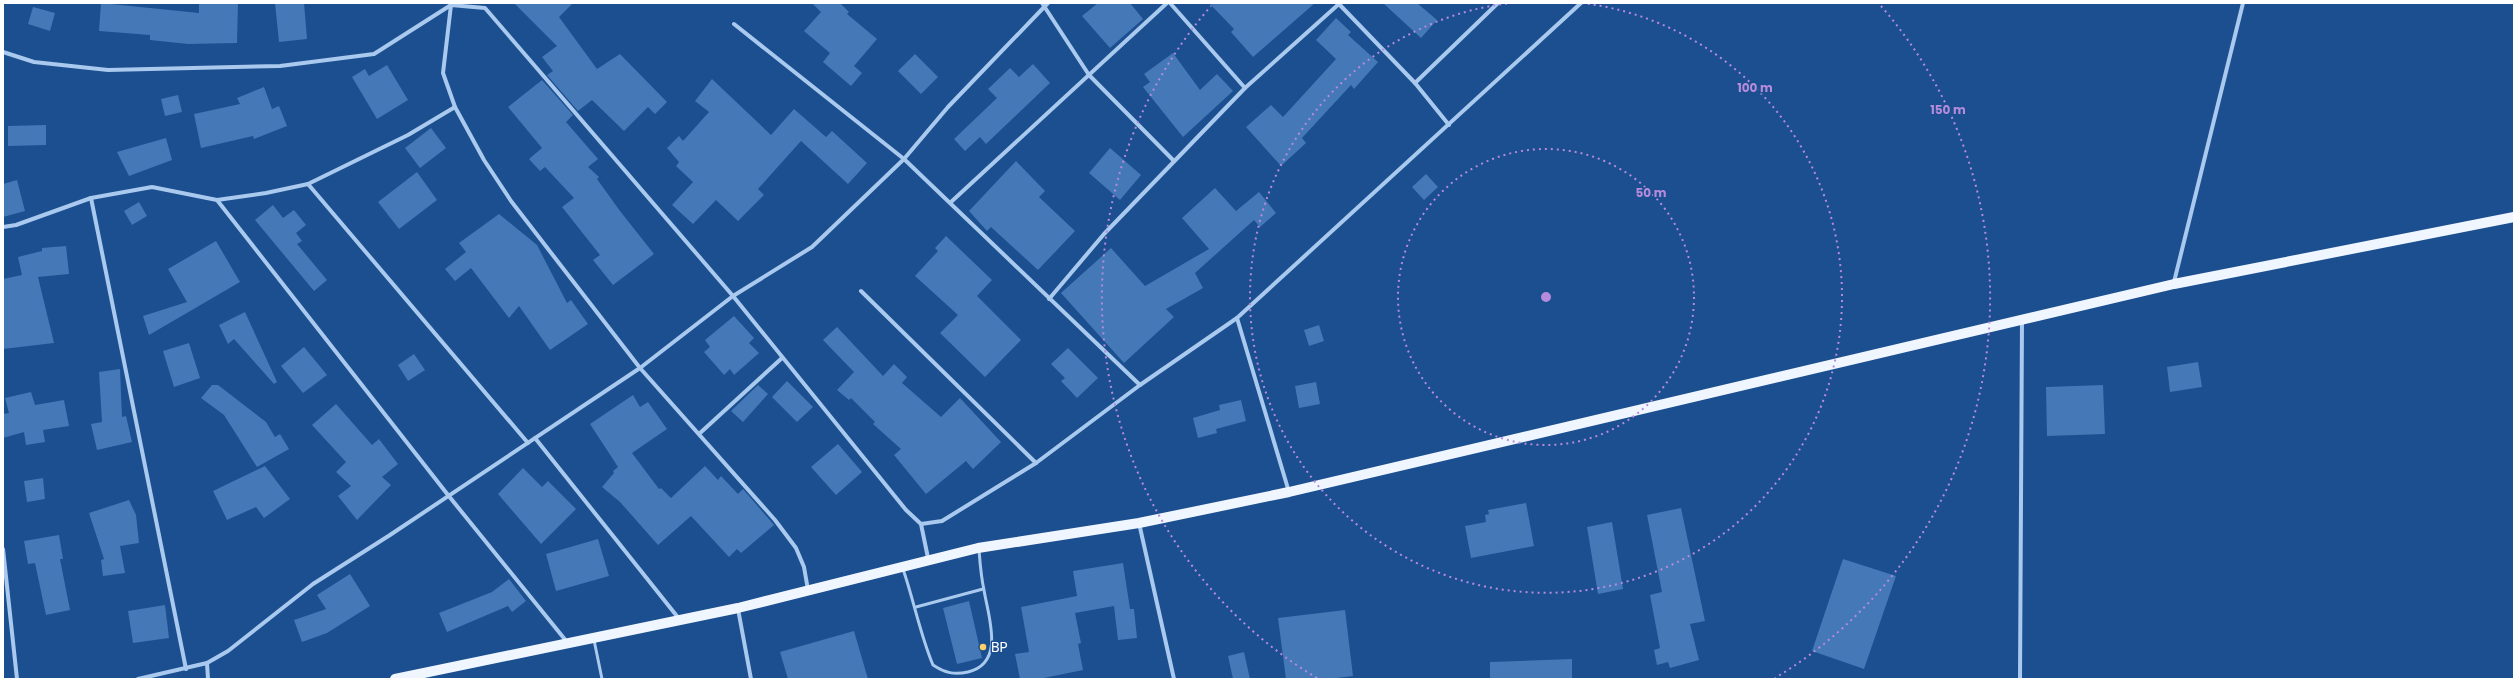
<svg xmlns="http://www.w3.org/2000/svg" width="2517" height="682" font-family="Poppins,sans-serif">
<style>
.building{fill:#4478b7}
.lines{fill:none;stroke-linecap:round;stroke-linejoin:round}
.lane{stroke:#a9c9ee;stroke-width:3}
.street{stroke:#a9c9ee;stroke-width:4}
.primary{stroke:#f0f6ff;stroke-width:10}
.ring{fill:none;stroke:#b68bdc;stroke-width:2;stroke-dasharray:2 4}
.poi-dot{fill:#ffd166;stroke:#1b4f8f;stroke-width:1.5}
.labels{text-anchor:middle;stroke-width:3;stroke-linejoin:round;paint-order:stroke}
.poi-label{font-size:14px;fill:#fff;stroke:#1b4f8f;text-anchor:start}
.centre{fill:#b68bdc;stroke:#1b4f8f;stroke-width:2}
.ring-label{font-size:12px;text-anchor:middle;font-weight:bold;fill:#b68bdc;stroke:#1b4f8f;stroke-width:3;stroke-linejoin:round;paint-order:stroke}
</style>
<rect width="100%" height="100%" fill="#1b4f8f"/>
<g class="building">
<polygon points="101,3 199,13 199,4 238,3 237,43 188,44 150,40 150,35 99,31"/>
<polygon points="275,3 304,3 307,39 279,42"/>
<polygon points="514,3 573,3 559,17 597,69 620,54 667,102 655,114 648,107 624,131 592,100 578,111 547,75 553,71 542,57 557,46"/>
<polygon points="812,3 840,3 849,12 847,14 877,39 854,66 862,73 851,86 823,62 830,53 804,31 821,12"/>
<polygon points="1098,3 1130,3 1143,19 1110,48 1082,16"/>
<polygon points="1209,3 1315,3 1253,57 1231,32 1234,29"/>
<polygon points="1383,3 1417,3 1437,20 1421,38"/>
<polygon points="33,7 55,13 50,31 28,24"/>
<polygon points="1336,18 1351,32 1348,35 1378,62 1354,89 1351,85 1302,138 1306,143 1281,166 1246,127 1271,105 1283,117 1336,59 1316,40"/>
<polygon points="1173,53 1200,90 1217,74 1233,91 1183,137 1143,87 1150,82 1144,74"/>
<polygon points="915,54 938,77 921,94 898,71"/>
<polygon points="1033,64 1050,83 986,144 980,137 965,151 954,139 997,98 988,89 1010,68 1019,77"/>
<polygon points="387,65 408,100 377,119 352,77 365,69 369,76"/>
<polygon points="712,79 771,135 794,109 826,137 832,131 867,163 848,184 801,141 758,189 764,195 738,221 716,200 693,224 672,205 693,182 676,166 679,162 667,148 679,136 683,141 709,112 695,101"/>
<polygon points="542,80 573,115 566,122 598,159 588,167 599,177 597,179 620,211 654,254 613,285 593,260 600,255 562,207 574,198 545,167 540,171 529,159 542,148 508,107"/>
<polygon points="264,87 272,109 279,106 287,126 254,139 253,136 201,148 194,114 240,104 237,98"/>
<polygon points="178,95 182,112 165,116 161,99"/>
<polygon points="46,125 46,145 8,146 8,126"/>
<polygon points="431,128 446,148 420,168 405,148"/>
<polygon points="166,138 172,160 129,176 117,152"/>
<polygon points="1110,148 1141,175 1120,200 1089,173"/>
<polygon points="1016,161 1045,191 1039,197 1075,231 1038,270 991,227 987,231 969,211"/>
<polygon points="417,172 437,200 399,229 378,202"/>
<polygon points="1426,174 1438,187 1424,200 1412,187"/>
<polygon points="17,180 25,211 3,217 3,184"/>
<polygon points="1215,188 1236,211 1259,192 1276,213 1260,227 1254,220 1195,273 1203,288 1166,309 1174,317 1124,363 1061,293 1111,248 1145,286 1209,249 1182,218"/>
<polygon points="139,202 147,216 132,225 124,211"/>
<polygon points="273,205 283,218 294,210 306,225 296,233 302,241 297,244 327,280 314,291 255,220"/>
<polygon points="499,214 537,245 567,303 571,300 588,324 550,350 519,306 509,318 471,268 455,281 445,269 466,252 459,243"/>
<polygon points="946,236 992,280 977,296 1021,340 985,377 940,333 958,315 915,276 938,251 935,248"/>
<polygon points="216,241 240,282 149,335 143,316 187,302 168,269"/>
<polygon points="66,246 69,274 38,277 54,343 3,349 3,279 22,275 18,257 42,251 42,248"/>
<polygon points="245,312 277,382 274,384 234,339 228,344 219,325"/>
<polygon points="734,316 754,338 749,343 759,353 734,375 730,369 724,375 704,352 710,347 705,340"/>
<polygon points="1319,325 1324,341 1309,346 1304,330"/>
<polygon points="837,327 883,376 894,364 907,377 902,383 941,417 960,398 1001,442 973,469 966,461 926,494 894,455 901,449 873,424 875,422 851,398 849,400 837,390 854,372 823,340"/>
<polygon points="189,343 200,378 174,387 163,351"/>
<polygon points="304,347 327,375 303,393 281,366"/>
<polygon points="1068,348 1098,378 1077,398 1061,381 1065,378 1051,364"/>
<polygon points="414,354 425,370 408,381 398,365"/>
<polygon points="2198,362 2202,387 2170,392 2167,367"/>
<polygon points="120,369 122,417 126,416 132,442 97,450 91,424 102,422 99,372"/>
<polygon points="787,381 813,407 797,422 772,397"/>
<polygon points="1316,382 1320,404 1299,408 1295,386"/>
<polygon points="212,385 218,385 266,422 275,437 280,434 289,449 257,467 224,415 201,398"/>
<polygon points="758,385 768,394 743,422 731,411"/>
<polygon points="2103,385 2105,434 2047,436 2046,387"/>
<polygon points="31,392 35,405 64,400 69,426 43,430 45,442 26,445 24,432 3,438 3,414 9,413 5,398"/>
<polygon points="633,395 640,407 648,402 667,429 632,453 659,489 661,488 671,498 705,466 718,480 721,476 738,494 743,489 774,525 741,553 737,549 729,557 691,516 658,545 620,502 602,487 614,473 613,471 618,467 590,424"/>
<polygon points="1241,400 1246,421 1216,429 1217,433 1198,438 1193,418 1220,410 1219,405"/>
<polygon points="336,404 372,445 379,439 398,464 382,477 391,485 357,520 338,496 351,486 336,472 346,462 312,425"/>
<polygon points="838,444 862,472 836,495 811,467"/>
<polygon points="265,466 290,499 264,518 256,507 227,520 213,491"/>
<polygon points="523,468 542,487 548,481 576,509 541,544 498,494"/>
<polygon points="43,478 45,499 27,502 24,481"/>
<polygon points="129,500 136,515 139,543 120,546 125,573 103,576 101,560 104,559 89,513"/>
<polygon points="1526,503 1534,546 1471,558 1465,526 1486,522 1485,515 1489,514 1488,510"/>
<polygon points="1681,508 1705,621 1690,624 1699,660 1670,668 1668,662 1657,665 1654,650 1660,648 1650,595 1662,592 1647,515"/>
<polygon points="1612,522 1623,589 1598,594 1587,527"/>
<polygon points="59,535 63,559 60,559 70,610 46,615 35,563 28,564 24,541"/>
<polygon points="598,539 609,576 556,591 546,554"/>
<polygon points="1843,559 1896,576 1864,669 1812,651"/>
<polygon points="1123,563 1130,609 1134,609 1137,638 1118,640 1114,606 1075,613 1081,643 1078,644 1083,670 1039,679 1020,679 1015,654 1029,652 1021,607 1077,596 1073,571"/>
<polygon points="350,574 370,606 327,633 302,642 294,620 326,609 317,595"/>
<polygon points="509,579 526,601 512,612 508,606 447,632 439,613 492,592"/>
<polygon points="969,601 982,658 957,664 943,608"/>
<polygon points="165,605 169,638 133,643 128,611"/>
<polygon points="1345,610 1353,676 1328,679 1286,679 1278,618"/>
<polygon points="854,631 868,679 788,679 780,652"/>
<polygon points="1244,652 1250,679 1233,679 1228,656"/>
<polygon points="1572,659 1572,679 1490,679 1490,662"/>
</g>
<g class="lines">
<g class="lane">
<path d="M903 569C914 601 920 634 933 665 945 673 954 675 968 672 1006 663 988 616 984 590 981 577 980 563 979 550"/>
<polyline points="916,607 983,589"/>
<polyline points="594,640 602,679"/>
</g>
<g class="street">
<polyline points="1042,3 1089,75 1174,161"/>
<polyline points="1170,3 1245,88"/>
<polyline points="1338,3 1415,83 1449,125"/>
<polyline points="451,5 443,73 455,107 484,160 511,201 640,368 775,520 796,548 804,567 808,590"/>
<polyline points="734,24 904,159 1140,385"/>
<polyline points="3,52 34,62 108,70 280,66 374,54 451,5 485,8 733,296 906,510 921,524 928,558"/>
<polyline points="1415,83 1498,3"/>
<polyline points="308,184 528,443"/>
<polyline points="91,198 186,669"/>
<polyline points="217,200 448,495 567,642"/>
<polyline points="951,202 1167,3"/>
<polyline points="3,227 16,225 91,198 152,187 217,200 266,193 308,184 408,135 455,107"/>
<polyline points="2174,282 2243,3"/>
<polyline points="861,291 1036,463"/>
<polyline points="1049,299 1104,234 1245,88 1340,3"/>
<polyline points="699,434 782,358"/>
<polyline points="535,438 680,620"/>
<polyline points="1289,492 1237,318 1581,3"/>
<polyline points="1139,523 1174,679"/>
<polyline points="921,524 942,521 1036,463 1140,385 1237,318"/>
<polyline points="3,549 17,679"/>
<polyline points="738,609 751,679"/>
<polyline points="207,663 208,679"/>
<polyline points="138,679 207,663 228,651 313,584 390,535 640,368 733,296 812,247 904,159 948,107 1048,3"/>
<polyline points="2020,679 2022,319"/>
</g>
<polyline class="primary" points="395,679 738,608 978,548 1139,523 1289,492 2174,284 2514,217"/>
</g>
<g class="ring">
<circle cx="1546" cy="297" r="148"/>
<path d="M1582 3A296 296 0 1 1 1510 3"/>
<path d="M1317 678A444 444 0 0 1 1211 6M1881 6A444 444 0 0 1 1775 678"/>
</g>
<circle class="poi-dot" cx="983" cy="647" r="4"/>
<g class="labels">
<g class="poi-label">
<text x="991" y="652">BP</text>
</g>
</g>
<circle cx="1546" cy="297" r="6" class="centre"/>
<g class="ring-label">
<text x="1755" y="92">100 m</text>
<text x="1948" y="114">150 m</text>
<text x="1651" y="197">50 m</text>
</g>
<rect width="2517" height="682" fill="none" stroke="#ffffff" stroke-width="8"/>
</svg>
